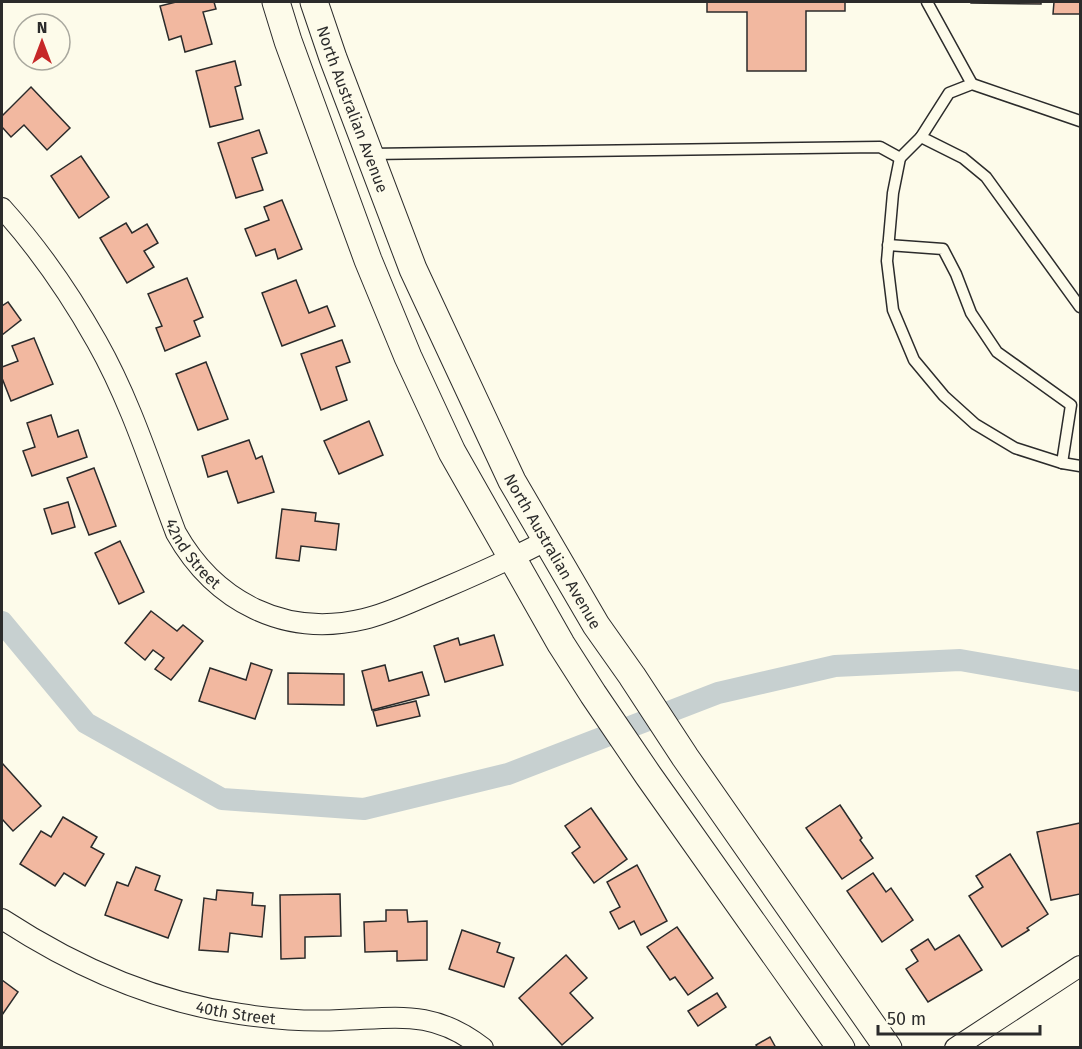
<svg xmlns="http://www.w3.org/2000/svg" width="1082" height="1049" font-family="'Fira Sans',sans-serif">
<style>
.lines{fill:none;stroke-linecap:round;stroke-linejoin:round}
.canal{stroke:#c7d0d0;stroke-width:22}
.building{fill:#f2b8a0;stroke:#2b2b2b;stroke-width:1.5}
.lane-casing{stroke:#2b2b2b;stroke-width:13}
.street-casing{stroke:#2b2b2b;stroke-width:22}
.secondary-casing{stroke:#2b2b2b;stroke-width:29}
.lane{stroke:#fdfbea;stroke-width:10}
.street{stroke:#fdfbea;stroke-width:20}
.secondary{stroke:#fdfbea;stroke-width:27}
.labels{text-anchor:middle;stroke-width:4.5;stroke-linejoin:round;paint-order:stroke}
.street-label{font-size:16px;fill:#2b2b2b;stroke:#fdfbea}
</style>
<rect width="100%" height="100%" fill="#fdfbea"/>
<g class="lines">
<polyline class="canal" points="2,622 86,723 222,799 364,809 508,774 718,693 835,666 960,660 1080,681"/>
</g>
<g class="building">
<polygon points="176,2 214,2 216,9 203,12 212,44 185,52 181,36 169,40 160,6"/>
<polygon points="707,2 845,2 845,11 806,11 806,71 747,71 747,12 707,12"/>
<polygon points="971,2 1041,2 1041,4 971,3"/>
<polygon points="1054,2 1080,2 1080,14 1053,14"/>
<polygon points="235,61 241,85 235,87 243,119 210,127 196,71"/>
<polygon points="31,87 70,128 47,150 24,125 11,137 2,127 2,116"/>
<polygon points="259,130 267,153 252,158 263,190 236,198 218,143"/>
<polygon points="81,156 109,197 79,218 51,176"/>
<polygon points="282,200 302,249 278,259 275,249 256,256 245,229 269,220 264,207"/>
<polygon points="126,223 132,233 147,224 158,243 144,251 154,267 127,283 100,238"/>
<polygon points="187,278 203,317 194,321 200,336 165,351 156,328 162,326 148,294"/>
<polygon points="296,280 309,313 327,306 335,326 282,346 262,293"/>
<polygon points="8,302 21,320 2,335 2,306"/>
<polygon points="34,338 53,384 11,401 2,378 2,367 18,361 12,346"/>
<polygon points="342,340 350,362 336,367 347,400 321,410 301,354"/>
<polygon points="206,362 228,419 198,430 176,374"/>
<polygon points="51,415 58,437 78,430 87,457 32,476 23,451 35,447 27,423"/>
<polygon points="369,421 383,455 339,474 324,441"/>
<polygon points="249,440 256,459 262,456 274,492 238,503 227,471 208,477 202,456"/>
<polygon points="94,468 116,526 89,535 67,478"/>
<polygon points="68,502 75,527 52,534 44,509"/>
<polygon points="282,509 316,513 315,521 339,524 336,550 301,546 299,561 276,558"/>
<polygon points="120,541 144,592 119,604 95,553"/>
<polygon points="151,611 177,631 183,625 203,641 171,680 155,669 164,658 153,650 145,660 125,643"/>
<polygon points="494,635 503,665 445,682 434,646 458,638 460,645"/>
<polygon points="251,663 272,670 255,719 199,701 210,668 246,680"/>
<polygon points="385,665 389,681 422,672 429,695 372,710 362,671"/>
<polygon points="288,673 344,674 344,705 288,704"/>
<polygon points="416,701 420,716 377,726 373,711"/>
<polygon points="2,763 41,806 13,831 2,819"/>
<polygon points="840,805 862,838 860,840 873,858 842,879 806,828"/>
<polygon points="591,808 627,859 594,883 572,853 580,847 565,826"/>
<polygon points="63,817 97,837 91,847 104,854 85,886 64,873 55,886 20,864 41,831 51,837"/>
<polygon points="1080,823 1080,894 1051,900 1037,832"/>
<polygon points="1010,854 1048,914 1027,928 1029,930 1002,947 969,896 983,887 976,876"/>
<polygon points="637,865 667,921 641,935 634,921 619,929 610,912 620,907 607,882"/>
<polygon points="136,867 160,876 155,890 182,900 168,938 105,915 117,882 128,886"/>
<polygon points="873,873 886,892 891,888 913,920 882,942 847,891"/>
<polygon points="217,890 253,893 252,905 265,906 262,937 230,933 228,952 199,950 204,898 216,900"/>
<polygon points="340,894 341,936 305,937 305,958 281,959 280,895"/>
<polygon points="386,910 407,910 408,922 427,921 427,960 397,961 397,951 365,952 364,922 386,921"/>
<polygon points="677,927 713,978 688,995 675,977 670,980 647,947"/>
<polygon points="462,930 500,943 497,952 514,958 504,987 449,969"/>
<polygon points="959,935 982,970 928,1002 906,969 918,961 911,950 928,939 935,950"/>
<polygon points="566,955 587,978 570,993 593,1018 562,1045 519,998"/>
<polygon points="2,980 18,992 2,1015"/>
<polygon points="717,993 726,1007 698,1026 688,1011"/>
<polygon points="770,1037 776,1048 758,1048 756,1045"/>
</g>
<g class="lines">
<g class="lane-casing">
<g id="lane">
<polyline points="927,2 972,84"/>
<polyline points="1080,121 972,84 949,93 921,137 963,158 986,177 1080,307"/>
<polyline points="370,154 880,147 900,158 921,137"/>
<polyline points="900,158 893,193 887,261 893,310 914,360 944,396 975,424 1015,448 1062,463 1080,466"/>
<polyline points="888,245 943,249 956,274 971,313 997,352 1071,405 1062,463"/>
</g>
</g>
<g class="street-casing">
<g id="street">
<path id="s1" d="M2 208C39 249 70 294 97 342 131 402 152 470 176 533 215 602 285 638 364 619 390 613 415 600 440 590 477 574 512 559 547 540"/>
<path id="s2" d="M2 919C74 966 154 1002 240 1014 273 1019 307 1022 340 1020 398 1018 433 1009 483 1048"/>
<polyline points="955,1048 1080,966"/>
</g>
</g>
<g class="secondary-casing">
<g id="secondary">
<polyline points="276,2 288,41 368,260 408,357 452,452 561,644 593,694 648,775 841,1048"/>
<path id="s3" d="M314 2 333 58 413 269 512 481 596 625 632 676 685 757 888 1048"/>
</g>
</g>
<use href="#lane" class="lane"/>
<use href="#street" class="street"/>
<use href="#secondary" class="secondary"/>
</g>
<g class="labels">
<g class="street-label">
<text dy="6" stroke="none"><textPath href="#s3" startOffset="114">North Australian Avenue</textPath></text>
<text dy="6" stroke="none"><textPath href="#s3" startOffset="600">North Australian Avenue</textPath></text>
<text dy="6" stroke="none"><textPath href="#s1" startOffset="398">42nd Street</textPath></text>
<text dy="6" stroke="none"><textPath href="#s2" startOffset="254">40th Street</textPath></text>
</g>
</g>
<rect width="1082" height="1049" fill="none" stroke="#2b2b2b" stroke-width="6"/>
<g transform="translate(42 42)"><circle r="28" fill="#fdfbea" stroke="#a9a89e" stroke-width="1.5"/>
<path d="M0-4.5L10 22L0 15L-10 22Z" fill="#c62828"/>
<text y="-9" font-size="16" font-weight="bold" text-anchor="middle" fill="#2b2b2b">N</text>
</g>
<path d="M878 1025v9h162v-9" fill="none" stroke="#2b2b2b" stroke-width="3"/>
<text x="887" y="1025" font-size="18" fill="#2b2b2b" stroke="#fdfbea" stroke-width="4.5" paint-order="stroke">50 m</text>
</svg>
